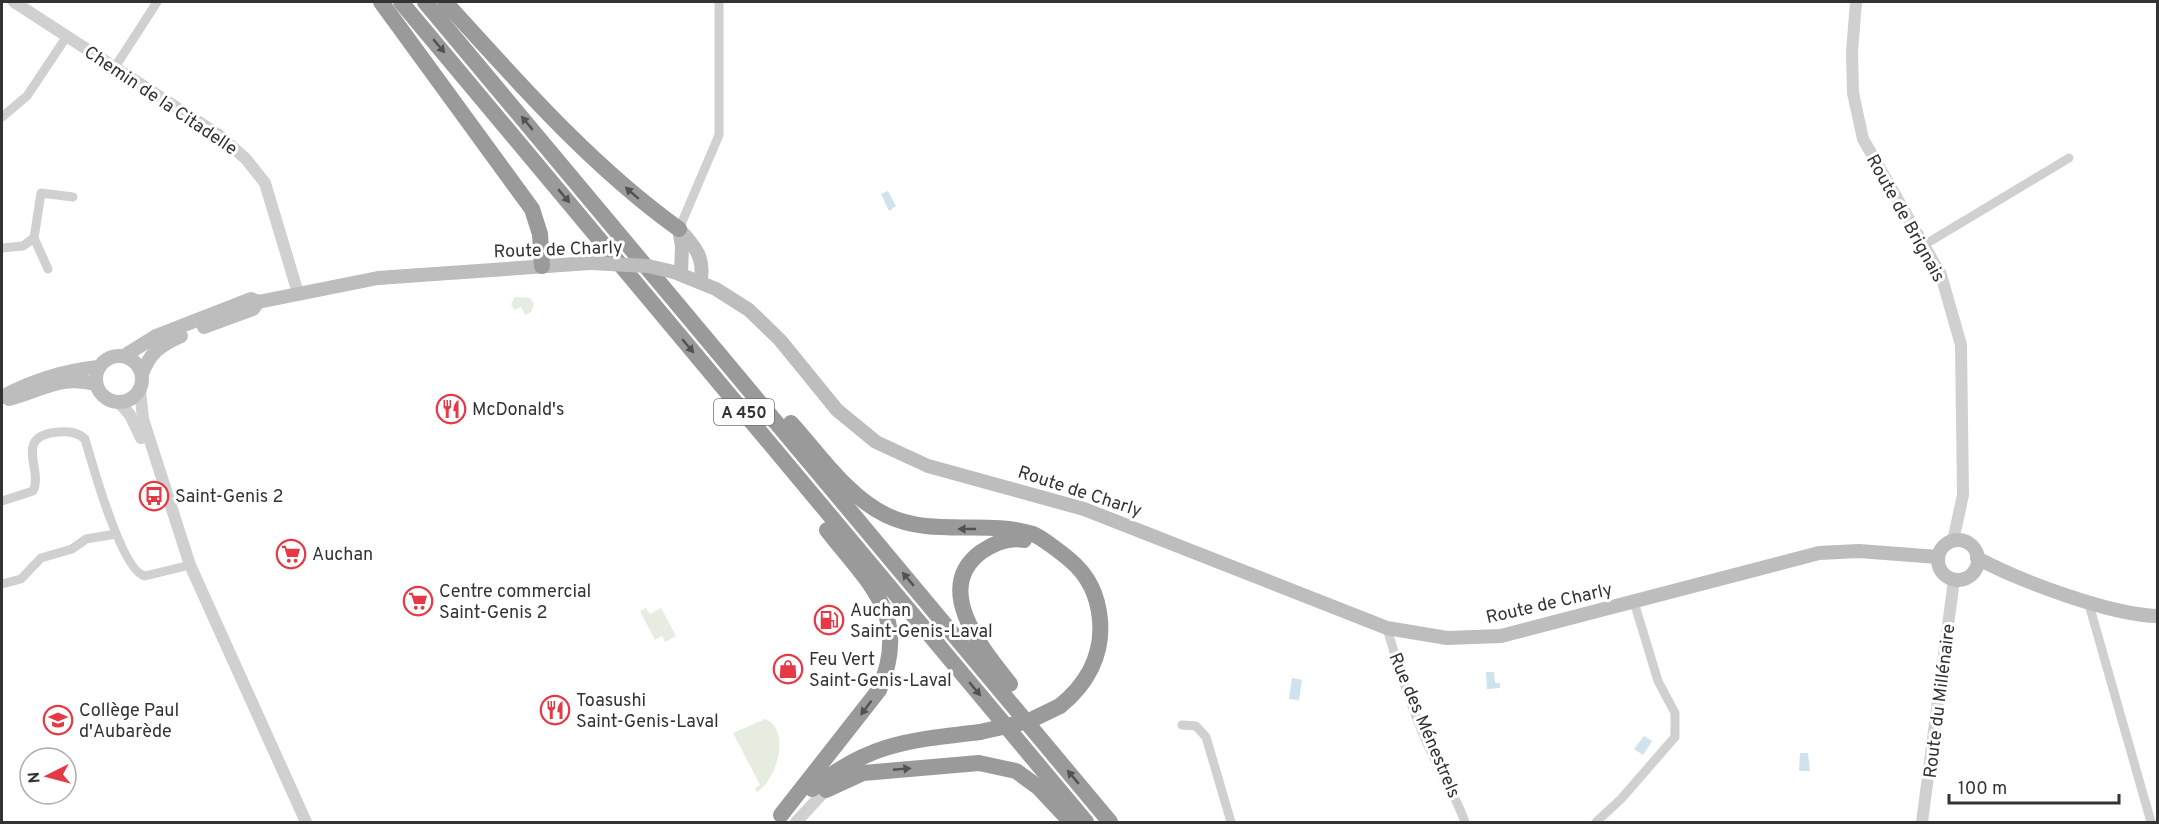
<svg xmlns="http://www.w3.org/2000/svg" width="2159" height="824" font-family="Overpass,sans-serif">
<style>
.green{fill:#e6ecdf}
.water{fill:#cfe2ee}
.lines{fill:none;stroke-linecap:round;stroke-linejoin:round}
.minor{stroke:#d0d0d0;stroke-width:9}
.tertiary{stroke:#d0d0d0;stroke-width:12}
.secondary{stroke:#bdbdbd;stroke-width:14}
.motorway{stroke:#9a9a9a;stroke-width:16}
.secondary-bridge{stroke:#bdbdbd;stroke-width:14}
.motorway-bridge{stroke:#9a9a9a;stroke-width:16}
.oneway{fill:#525252}
.labels{text-anchor:middle;stroke-width:6;stroke-linejoin:round;paint-order:stroke}
.shield{fill:#fff;stroke:#707070;stroke-width:1.5}
.shield-label{font-size:16px;font-weight:bold;fill:#333}
.street-label{font-size:18px;fill:#333;stroke:#fff}
.poi-label{font-size:18px;fill:#333;stroke:#fff;text-anchor:start}
</style>
<rect width="100%" height="100%" fill="#fff"/>
<g class="green">
<polygon points="515,297 530,298 534,304 531,312 525,315 521,307 514,310 511,304"/>
<polygon points="646,608 650,614 661,608 676,636 665,642 662,636 655,640 640,611"/>
<path d="M765 719C791 728 778 779 757 792L755 789 760 785 733 733Z"/>
</g>
<g class="water">
<polygon points="888,191 896,206 889,211 881,194"/>
<polygon points="1486,672 1494,672 1495,683 1500,683 1500,688 1487,689"/>
<polygon points="1292,678 1302,680 1299,700 1289,699"/>
<polygon points="1644,736 1652,741 1643,755 1634,749"/>
<polygon points="1800,753 1808,753 1810,771 1799,771"/>
</g>
<g class="lines">
<g class="minor">
<polyline points="115,67 157,2"/>
<polyline points="2,117 27,96 67,36"/>
<polyline points="679,229 719,135 719,2"/>
<polyline points="1924,245 2069,158"/>
<polyline points="2,248 23,246 34,238"/>
<polyline points="48,269 34,238 41,193 73,197"/>
<path d="M2 501 33 491C44 470 12 436 58 432 69 431 77 432 85 439 92 463 122 572 145 576L190 565"/>
<polyline points="2,584 21,579 41,558 72,549 86,539 116,534"/>
<polyline points="2088,601 2151,822"/>
<path d="M1387 628C1399 670 1418 729 1439 768 1449 786 1458 803 1465 822"/>
<polyline points="1182,725 1196,726 1206,737 1231,822"/>
<polyline points="1596,822 1621,799 1675,737 1675,713 1658,681 1634,602"/>
</g>
<g class="tertiary">
<polyline points="14,2 219,135 246,159 265,183 298,293"/>
<polyline points="1856,2 1852,52 1853,93 1863,139 1941,275 1961,345 1963,495 1953,541"/>
<polyline points="140,390 143,419 190,565 306,822"/>
<polyline points="119,402 130,415 141,438"/>
<polyline points="796,822 826,790"/>
<polyline points="1922,822 1954,580"/>
</g>
<g class="secondary">
<path d="M679 229C694 245 706 258 700 282"/>
<polyline points="679,229 682,246 681,274"/>
<polyline points="674,272 716,289 749,310 780,340 837,410 876,442 928,466 1084,509 1387,628 1447,638 1501,636 1819,553 1859,551 1938,557"/>
<polyline points="204,327 253,309 258,302"/>
<circle cx="119" cy="379" r="23"/>
<polyline points="124,356 156,336 251,299 258,302 378,278 590,263"/>
<path d="M142 374C150 353 160 345 181 336"/>
<path d="M2 397C33 380 62 371 98 367"/>
<path d="M9 399C44 390 59 375 96 384"/>
<circle cx="1958" cy="560" r="20"/>
<path d="M1977 558C2020 581 2110 615 2158 616"/>
</g>
<g class="motorway">
<polyline points="381,2 532,209 540,234 542,266"/>
<polyline points="401,2 1086,822"/>
<polyline points="425,2 1110,822"/>
<path d="M445 2C517 81 591 166 679 229"/>
<path d="M791 423C819 454 848 497 886 515 933 538 985 519 1033 534 1041 537 1063 554 1070 560 1088 575 1098 596 1100 620 1103 655 1087 684 1060 706"/>
<path d="M1010 684C984 651 931 589 981 552 994 543 1009 537 1024 540"/>
<path d="M812 789C869 743 910 740 980 732"/>
<polyline points="826,790 863,773 979,763 1016,771 1038,787 1071,822"/>
<path d="M781 815 879 690C911 616 870 585 827 530"/>
</g>
<polyline class="secondary-bridge" points="590,263 648,266 674,272"/>
<polyline class="motorway-bridge" points="980,732 1029,721 1060,706"/>
</g>
<defs><path id="oneway-solid" d="M-6-.8H1V-3.2L6.5 0L1 3.2V.8H-6Z" transform="scale(1.5)"/></defs>
<g class="oneway">
<use href="#oneway-solid" transform="translate(439 46) rotate(50)"/>
<use href="#oneway-solid" transform="translate(527 123) rotate(-130)"/>
<use href="#oneway-solid" transform="translate(632 193) rotate(-139)"/>
<use href="#oneway-solid" transform="translate(564 196) rotate(50)"/>
<use href="#oneway-solid" transform="translate(688 346) rotate(50)"/>
<use href="#oneway-solid" transform="translate(967 529) rotate(-180)"/>
<use href="#oneway-solid" transform="translate(908 579) rotate(-130)"/>
<use href="#oneway-solid" transform="translate(975 689) rotate(50)"/>
<use href="#oneway-solid" transform="translate(866 708) rotate(127)"/>
<use href="#oneway-solid" transform="translate(902 769) rotate(-5)"/>
<use href="#oneway-solid" transform="translate(1073 777) rotate(-130)"/>
</g>
<defs>
<g id="restaurant-ring" transform="scale(1.5)"><circle r="9.5" fill="#fff" stroke="#e63946" stroke-width="1.5"/><path d="M-5-6h1v4h1v-4h1v4h1v-4h1v5L-1.5 .5V6h-2V.5L-5-1ZM5-6V6H3V1.5H1.5Q1.5-4 5-6Z" fill="#e63946"/></g>
<g id="bus-ring" transform="scale(1.5)"><circle r="9.5" fill="#fff" stroke="#e63946" stroke-width="1.5"/><path d="M-5-6H5V4H4V6H2V4H-2V6H-4V4H-5ZM-3.5-4V0h7V-4ZM-3.5 1.2v1.5H-2V1.2ZM2 1.2v1.5H3.5V1.2Z" fill="#e63946"/></g>
<g id="supermarket-ring" transform="scale(1.5)"><circle r="9.5" fill="#fff" stroke="#e63946" stroke-width="1.5"/><path d="M-6-5.5h2.5l.6 2H6L4.5 2H-2.5L-4.4-4H-6ZM-1.5 3.2a1.3 1.3 0 1 0 .1 0ZM3 3.2a1.3 1.3 0 1 0 .1 0Z" fill="#e63946"/></g>
<g id="fuel-ring" transform="scale(1.5)"><circle r="9.5" fill="#fff" stroke="#e63946" stroke-width="1.5"/><path d="M-5.5-6h7V0h2V4h1.3V-2.5L3-4.5l.8-.8L6-3V5H2.5V1h-1V6h-7ZM-4.2-4.7v3.2H.2V-4.7Z" fill="#e63946"/></g>
<g id="shop-ring" transform="scale(1.5)"><circle r="9.5" fill="#fff" stroke="#e63946" stroke-width="1.5"/><path d="M-5-2.5h2.3a2.7 3.5 0 0 1 5.4 0H5L5.5 6h-11ZM-1.5-2.5h3a1.5 2.3 0 0 0-3 0Z" fill="#e63946"/></g>
<g id="school-ring" transform="scale(1.5)"><circle r="9.5" fill="#fff" stroke="#e63946" stroke-width="1.5"/><path d="M0-5L7-2L0 1L-7-2ZM-4 1L0 2.5L4 1V4Q0 6-4 4Z" fill="#e63946"/></g>
</defs>
<g fill-rule="evenodd">
<use href="#restaurant-ring" x="451" y="409"/>
<use href="#bus-ring" x="154" y="496"/>
<use href="#supermarket-ring" x="291" y="554"/>
<use href="#supermarket-ring" x="418" y="601"/>
<use href="#fuel-ring" x="829" y="620"/>
<use href="#shop-ring" x="788" y="669"/>
<use href="#restaurant-ring" x="555" y="710"/>
<use href="#school-ring" x="58" y="720"/>
</g>
<g class="labels">
<rect class="shield" x="714" y="399" width="60" height="26" rx="4.5"/>
<g class="shield-label">
<text x="744" y="418">A 450</text>
</g>
<g class="street-label">
<text transform="translate(161 100) rotate(34)" y="6">Chemin de la Citadelle</text>
<text transform="translate(1906 218) rotate(61)" y="6">Route de Brignais</text>
<text transform="translate(558 249) rotate(-2)" y="6">Route de Charly</text>
<text transform="translate(1080 491) rotate(18)" y="6">Route de Charly</text>
<text transform="translate(1549 603) rotate(-13)" y="6">Route de Charly</text>
<text transform="translate(1939 701) rotate(-83)" y="6">Route du Millénaire</text>
<text transform="translate(1425 725) rotate(67)" y="6">Rue des Ménestrels</text>
</g>
<g class="poi-label">
<text x="472" y="415">McDonald's</text>
<text x="175" y="502">Saint-Genis 2</text>
<text x="312" y="560">Auchan</text>
<text x="439" y="597">Centre commercial<tspan x="439" dy="21">Saint-Genis 2</tspan></text>
<text x="850" y="616">Auchan<tspan x="850" dy="21">Saint-Genis-Laval</tspan></text>
<text x="809" y="665">Feu Vert<tspan x="809" dy="21">Saint-Genis-Laval</tspan></text>
<text x="576" y="706">Toasushi<tspan x="576" dy="21">Saint-Genis-Laval</tspan></text>
<text x="79" y="716">Collège Paul<tspan x="79" dy="21">d'Aubarède</tspan></text>
</g>
</g>
<rect width="2159" height="824" fill="none" stroke="#333333" stroke-width="6"/>
<g transform="translate(48 776) rotate(264)"><circle r="28" fill="#ffffff" stroke="#adadad" stroke-width="1.5"/>
<path d="M0-4.5L10 22L0 15L-10 22Z" fill="#e63946"/>
<text y="-9" font-size="16" font-weight="bold" text-anchor="middle" fill="#333333">N</text>
</g>
<path d="M1949 794v9h170v-9" fill="none" stroke="#333333" stroke-width="3"/>
<text x="1958" y="794" font-size="18" fill="#333333" stroke="#ffffff" stroke-width="4.5" paint-order="stroke">100 m</text>
</svg>
